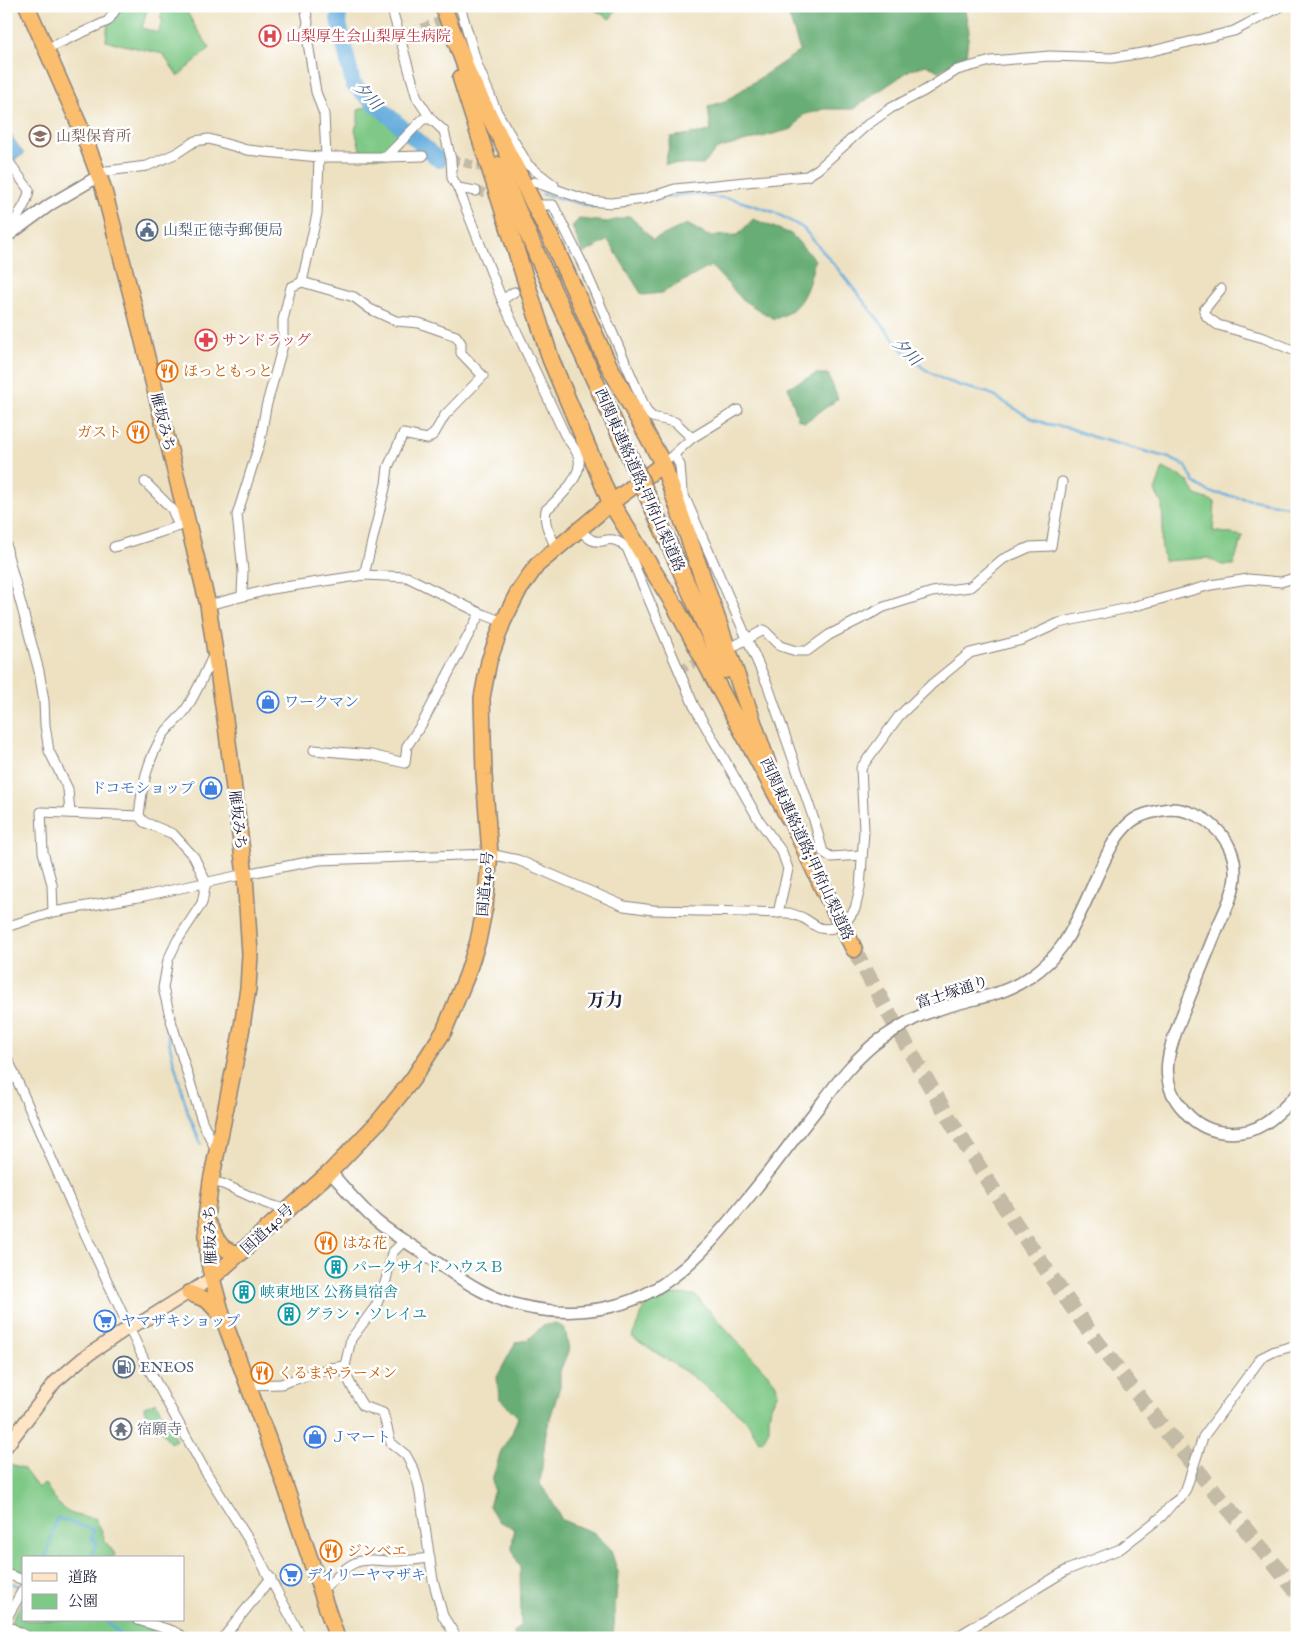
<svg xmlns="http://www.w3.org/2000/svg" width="1303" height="1644" font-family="'IM FELL English','Noto Serif JP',serif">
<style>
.green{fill:#7fc987;stroke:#507661}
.forest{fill:#67ad74;stroke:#446858}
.water{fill:#66addd;stroke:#44688c}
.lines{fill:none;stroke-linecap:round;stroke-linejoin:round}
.stream{stroke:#66addd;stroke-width:2.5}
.river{stroke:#66addd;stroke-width:16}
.minor-tunnel{stroke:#c4bba6;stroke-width:9;stroke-dasharray:9 4.5;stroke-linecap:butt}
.motorway-tunnel{stroke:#c4bba6;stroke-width:16;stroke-dasharray:16 8;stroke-linecap:butt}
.minor-casing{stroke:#88827e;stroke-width:11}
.tertiary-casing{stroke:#88827e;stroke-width:14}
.secondary-casing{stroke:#88827e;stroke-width:15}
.trunk-casing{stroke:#88827e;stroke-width:18}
.motorway-casing{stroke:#88827e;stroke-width:19}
.minor{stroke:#fff;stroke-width:9}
.tertiary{stroke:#fff;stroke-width:11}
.secondary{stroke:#fde5c5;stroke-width:12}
.trunk{stroke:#fbbd6e;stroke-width:15}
.motorway{stroke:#fbbd6e;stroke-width:16}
.motorway-bridge-casing{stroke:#88827e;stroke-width:19;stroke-linecap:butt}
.motorway-bridge{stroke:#fbbd6e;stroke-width:16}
.labels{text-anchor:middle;stroke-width:5;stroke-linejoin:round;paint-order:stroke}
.health-label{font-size:15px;fill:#be3a42;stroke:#fff;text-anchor:start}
.education-label{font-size:15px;fill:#785e54;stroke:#fff;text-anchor:start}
.service-label{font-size:15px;fill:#4e5e75;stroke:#fff;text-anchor:start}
.food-label{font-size:15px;fill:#c56008;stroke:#fff;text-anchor:start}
.street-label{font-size:15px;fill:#22223b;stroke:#fff}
.shop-label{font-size:15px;fill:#366cbe;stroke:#fff;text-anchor:start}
.culture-label{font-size:15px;fill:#0d838f;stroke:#fff;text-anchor:start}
.worship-label{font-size:15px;fill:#5b616d;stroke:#fff;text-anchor:start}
.water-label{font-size:16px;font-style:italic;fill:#3d5a7c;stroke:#fff}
.quarter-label{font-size:18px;font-weight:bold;fill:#22223b;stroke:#fff}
</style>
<rect width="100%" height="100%" fill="#fff"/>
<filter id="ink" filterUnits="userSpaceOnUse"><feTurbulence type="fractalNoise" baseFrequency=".02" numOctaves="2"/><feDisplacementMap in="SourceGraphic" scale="10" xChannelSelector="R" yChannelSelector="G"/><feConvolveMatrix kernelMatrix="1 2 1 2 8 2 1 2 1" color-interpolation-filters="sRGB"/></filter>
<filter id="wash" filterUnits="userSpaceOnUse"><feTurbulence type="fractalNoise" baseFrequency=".0096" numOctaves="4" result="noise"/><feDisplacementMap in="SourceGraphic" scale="20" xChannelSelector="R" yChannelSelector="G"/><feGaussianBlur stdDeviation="1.12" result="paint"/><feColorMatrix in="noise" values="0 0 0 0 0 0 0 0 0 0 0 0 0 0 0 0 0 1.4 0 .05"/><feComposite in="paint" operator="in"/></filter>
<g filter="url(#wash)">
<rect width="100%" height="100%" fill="#ede1c1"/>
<g class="green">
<polygon points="118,6 148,6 142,28 158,33 163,20 160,19 164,6 184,6 196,28 210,48 178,76 163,54 106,41 108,21"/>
<polygon points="588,6 618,6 610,19"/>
<polygon points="369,106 403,139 386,157 362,157 355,129 358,122 358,110"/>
<polygon points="1163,468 1187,480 1196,495 1215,502 1213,531 1243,536 1233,565 1222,565 1208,558 1164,561 1161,541 1163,526 1162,504 1155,491"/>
<polygon points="670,1294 695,1295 775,1382 778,1392 771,1406 769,1416 769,1429 763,1440 759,1441 746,1420 723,1400 689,1374 632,1337 645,1306 649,1303 657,1302"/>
<polygon points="156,1402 176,1440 170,1443 160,1428 155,1431 144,1407"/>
<path d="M10 1464 23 1468 38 1488 45 1484C62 1510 63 1515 95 1518L102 1531 105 1541 115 1554 113 1558H24V1575L6 1570V1470Z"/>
<polygon points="24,1598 24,1620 128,1620 175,1638 6,1638 6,1630"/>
</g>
<g class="forest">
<polygon points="786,6 964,6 969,31 966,55 939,71 926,65 910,70 853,109 824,109 803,115 792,129 717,149 703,165 665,164 671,137 711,131 708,107 727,100 800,51"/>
<path d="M630 216 653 240 687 224 708 236 738 235 753 219 791 234 815 260C808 287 804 310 774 319L744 301 711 266 662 293 642 295 608 240 583 254 572 226 579 219 608 222Z"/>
<polygon points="816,374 828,374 838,399 805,422 798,419 788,387"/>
<polygon points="556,1323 565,1329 569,1349 560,1371 560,1386 546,1432 540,1484 549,1496 562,1520 594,1533 610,1548 618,1572 613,1638 515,1638 514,1633 521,1624 520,1567 512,1549 514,1528 498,1521 489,1506 494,1490 492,1480 501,1451 512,1433 518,1417 499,1398 497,1377 516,1342 528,1340 542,1326"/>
</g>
<polygon class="water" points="6,129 24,154 12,161 6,149"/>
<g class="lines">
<g class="stream">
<polyline points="543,194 594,207 627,205"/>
<polyline points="654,200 687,194 733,199 774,212 803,228 838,269 900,347 923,368 942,379 961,386 989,393 1029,417 1047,424 1069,428 1093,437 1169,458 1186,466 1194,482 1209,492 1297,508"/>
<polyline points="161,975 158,987 172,1055 188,1113 201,1144"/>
<polyline points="45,1558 57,1518 94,1530 91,1539 97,1541 91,1558"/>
<polyline points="6,1581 22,1587"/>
<polyline points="105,1620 124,1638"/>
</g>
<polyline class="river" points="342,6 338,19 353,84 439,160"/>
</g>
</g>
<g filter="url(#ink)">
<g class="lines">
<g class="minor-tunnel">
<polyline points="409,33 456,15"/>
<polyline points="451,159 492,170"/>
<polyline points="476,191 535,204"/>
<polyline points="514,292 578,267"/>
<polyline points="679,670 706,658"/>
</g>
<path class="motorway-tunnel" d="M854 949C922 1078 997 1202 1082 1321 1149 1414 1224 1502 1297 1592"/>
<g class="minor-casing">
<g id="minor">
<polyline points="305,6 308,22 306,31 316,92 324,114 326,157"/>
<path d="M391 6 417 98 431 119 444 131 451 159 452 178 458 188 502 300 565 435C569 441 575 448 578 455 585 474 560 498 546 510 543 527 552 535 556 549"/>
<polyline points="460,6 477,64 497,112 528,165 554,185"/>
<polyline points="399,37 409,33"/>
<polyline points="46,49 108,21 118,6"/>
<polyline points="386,157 423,156"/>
<path d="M6 158 29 190C28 207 14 214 13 233"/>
<polyline points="99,176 107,171 147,166 177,153 195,141 209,139 247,150 266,152 319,157 386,157 423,119 431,119"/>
<polyline points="534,182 590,201 611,203 644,199 675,189 807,176 818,169 867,125 891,108 924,91 957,70 991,61 1050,56 1112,58 1148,52 1234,31 1282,6"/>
<polyline points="458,188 476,191"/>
<polyline points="539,205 553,205 583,265 647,412 652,417 675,422 692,438"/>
<polyline points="302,282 354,297 370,309 396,321 419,323 456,336 461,343 461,353 483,376 445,415 434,434 427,439 403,434 388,467 386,484 364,575"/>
<polyline points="1221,289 1204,310 1207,317 1218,325 1264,338 1297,352"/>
<polyline points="502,300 514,292"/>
<polyline points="674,455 680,465 682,491 768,686 814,820 823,852 831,857 862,855"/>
<polyline points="671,457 692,438 738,410"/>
<polyline points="145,482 172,509 179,526"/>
<path d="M580 529C583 533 588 538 592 540 604 546 608 531 627 548L694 706 759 820 782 852 788 869 778 913"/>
<polyline points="6,544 8,556 39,671 44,701 45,725 49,751 68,789 70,813"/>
<polyline points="114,547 189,523"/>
<polyline points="242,595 243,571 237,515 260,442 266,407 283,345 283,320 291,287 302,282 317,214 319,157"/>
<polyline points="208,605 272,589 364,575 407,577 480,613 503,622"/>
<polyline points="734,646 764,630 780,646 796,651 807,651 829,635 884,607 932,592 970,587 1003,559 1030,547 1051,546 1062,482"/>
<polyline points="314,750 371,755 405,763 407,746 423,722 480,613"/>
<path d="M139 816C142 786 147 761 163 735 170 725 182 717 188 706 198 689 206 671 214 654"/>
<polyline points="53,912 52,884 43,852 41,812 139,816 144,822 173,834 194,857 206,882 202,903 177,941 168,960 163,988 172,1024 202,1121 216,1150"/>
<polyline points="846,922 855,909 860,888 864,831 861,768 899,716 932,684 970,653 1022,640 1059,623 1128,608 1211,585 1248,579 1281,582 1294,578 1297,574"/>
<path d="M6 927 53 912 144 896 250 873 319 860 490 854 518 860 624 906 653 910 789 913C794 915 800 916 805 919 817 926 819 931 833 928"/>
<polyline points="6,1055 74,1210 146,1364 204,1469 252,1545 302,1638"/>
<polyline points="211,1181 223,1184 265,1203 287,1210"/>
<polyline points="405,1240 392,1253 386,1280 376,1306 351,1339 345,1366 346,1375 354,1391 363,1406 383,1413 391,1443 406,1455 414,1470 419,1487 433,1580 443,1616 457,1638"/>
<polyline points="249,1385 281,1384 330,1368 345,1366"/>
<polyline points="6,1574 24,1580"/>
<path d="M320 1589C334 1585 341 1567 357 1562 369 1558 380 1561 391 1561 404 1561 417 1560 430 1558"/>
<polyline points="6,1619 24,1588"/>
<polyline points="138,1620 173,1631 185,1638"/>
<polyline points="6,1625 30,1638"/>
<polyline points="223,1638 271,1578"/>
<polyline points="955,1638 1067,1570 1120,1549 1161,1517 1172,1504 1180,1498 1186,1489 1203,1437 1261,1358 1275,1351 1297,1345"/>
</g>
</g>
<g class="tertiary-casing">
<g id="tertiary">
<polyline points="6,237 51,204 99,176"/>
<path d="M330 1172C346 1189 361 1209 380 1224 394 1235 411 1245 426 1255 444 1267 461 1280 480 1290 535 1320 611 1319 663 1284 696 1262 723 1229 747 1199 773 1168 796 1135 821 1104 838 1081 857 1056 881 1039 893 1031 908 1021 922 1015 944 1006 968 1001 991 995 1019 987 1045 970 1062 946 1077 924 1087 898 1098 874 1107 855 1115 834 1132 821 1141 814 1159 810 1170 809 1185 809 1203 816 1214 827 1228 839 1236 857 1235 876 1234 895 1224 912 1217 929 1205 959 1193 988 1181 1018 1169 1049 1157 1080 1182 1108 1192 1121 1206 1130 1222 1132 1257 1137 1275 1118 1297 1094"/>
</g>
</g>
<g class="secondary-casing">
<polyline id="secondary" points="6,1447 55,1382 82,1359 128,1328 145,1320 212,1278"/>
</g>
<g class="trunk-casing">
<g id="trunk">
<polyline points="27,6 82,131 103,187 140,329 208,605 226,726 245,875 250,954 248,988 241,1033 211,1181 206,1217 208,1258 212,1278 223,1318 284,1482 337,1638"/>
<path d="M209 1225C218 1241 220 1252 241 1253"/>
<polyline points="212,1278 330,1172 379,1121 412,1080 444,1031 467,975 478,941 485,906 490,854 484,775 482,698 489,661 503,622 518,592 537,565 611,503 663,464"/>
<polyline points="189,1293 207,1300 221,1315"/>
</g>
</g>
<g class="motorway-casing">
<g id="motorway">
<polyline points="443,6 469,76 550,236 608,364 663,464 769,768"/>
<polyline points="461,78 551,360 611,503 675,606 789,818"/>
<polyline points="498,165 541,264 620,435"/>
<polyline points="662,528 725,670"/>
<polyline points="786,809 823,888 854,949"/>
</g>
</g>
<use href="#minor" class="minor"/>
<use href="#tertiary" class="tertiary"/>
<use href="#secondary" class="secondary"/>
<use href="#trunk" class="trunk"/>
<use href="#motorway" class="motorway"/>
<g class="motorway-bridge-casing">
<polyline id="motorway-bridge" points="620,435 662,528"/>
</g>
<use href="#motorway-bridge" class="motorway-bridge"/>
</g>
</g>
<defs>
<g id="hospital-ring" transform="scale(1.125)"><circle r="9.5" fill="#fff" stroke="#e0444e" stroke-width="1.5"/><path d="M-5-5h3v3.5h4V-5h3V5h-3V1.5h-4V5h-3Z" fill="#e0444e"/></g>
<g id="school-ring" transform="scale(1.125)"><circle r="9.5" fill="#fff" stroke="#8d6e63" stroke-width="1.5"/><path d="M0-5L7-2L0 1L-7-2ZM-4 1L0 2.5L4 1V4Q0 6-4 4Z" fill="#8d6e63"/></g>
<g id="civic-ring" transform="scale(1.125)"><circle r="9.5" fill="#fff" stroke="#5c6f8a" stroke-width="1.5"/><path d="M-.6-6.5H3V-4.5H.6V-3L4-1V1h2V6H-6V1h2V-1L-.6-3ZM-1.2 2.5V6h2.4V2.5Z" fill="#5c6f8a"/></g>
<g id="pharmacy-ring" transform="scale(1.125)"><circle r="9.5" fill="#fff" stroke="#e0444e" stroke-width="1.5"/><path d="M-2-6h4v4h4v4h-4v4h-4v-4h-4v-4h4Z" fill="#e0444e"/></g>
<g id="restaurant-ring" transform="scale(1.125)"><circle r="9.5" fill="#fff" stroke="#e8710a" stroke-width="1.5"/><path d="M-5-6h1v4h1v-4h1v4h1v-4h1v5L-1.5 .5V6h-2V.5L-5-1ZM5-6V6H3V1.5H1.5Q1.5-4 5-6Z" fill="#e8710a"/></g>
<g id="shop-ring" transform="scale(1.125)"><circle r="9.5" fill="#fff" stroke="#3f7fe0" stroke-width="1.5"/><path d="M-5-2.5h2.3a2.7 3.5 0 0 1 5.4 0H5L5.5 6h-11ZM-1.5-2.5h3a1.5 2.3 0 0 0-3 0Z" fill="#3f7fe0"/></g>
<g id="building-ring" transform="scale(1.125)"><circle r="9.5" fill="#fff" stroke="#0f9aa8" stroke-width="1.5"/><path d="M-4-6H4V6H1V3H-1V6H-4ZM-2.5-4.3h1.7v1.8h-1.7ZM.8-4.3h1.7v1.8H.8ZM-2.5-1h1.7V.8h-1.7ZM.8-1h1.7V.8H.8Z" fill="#0f9aa8"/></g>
<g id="supermarket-ring" transform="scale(1.125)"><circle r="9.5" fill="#fff" stroke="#3f7fe0" stroke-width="1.5"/><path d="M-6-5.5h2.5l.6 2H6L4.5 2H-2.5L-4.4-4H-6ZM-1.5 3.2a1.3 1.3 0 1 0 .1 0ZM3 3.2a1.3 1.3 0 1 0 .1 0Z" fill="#3f7fe0"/></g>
<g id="fuel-ring" transform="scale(1.125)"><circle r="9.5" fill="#fff" stroke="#5c6f8a" stroke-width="1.5"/><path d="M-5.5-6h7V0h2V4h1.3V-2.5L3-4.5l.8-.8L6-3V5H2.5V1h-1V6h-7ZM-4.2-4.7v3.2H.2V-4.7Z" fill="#5c6f8a"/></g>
<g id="temple-ring" transform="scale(1.125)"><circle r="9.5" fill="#fff" stroke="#6b7280" stroke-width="1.5"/><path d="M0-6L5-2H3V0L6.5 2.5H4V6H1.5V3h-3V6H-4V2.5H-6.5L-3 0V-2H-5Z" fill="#6b7280"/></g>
</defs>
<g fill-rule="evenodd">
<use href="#hospital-ring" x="270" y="36"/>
<use href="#school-ring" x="40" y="136"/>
<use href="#civic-ring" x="147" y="230"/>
<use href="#pharmacy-ring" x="206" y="340"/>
<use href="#restaurant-ring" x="167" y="371"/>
<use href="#restaurant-ring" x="138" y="432"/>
<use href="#shop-ring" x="268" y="702"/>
<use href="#shop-ring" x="211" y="788"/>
<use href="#restaurant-ring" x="326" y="1243"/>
<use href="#building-ring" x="336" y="1267"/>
<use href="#building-ring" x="244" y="1292"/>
<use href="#building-ring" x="289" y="1314"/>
<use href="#supermarket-ring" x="105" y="1321"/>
<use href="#fuel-ring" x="124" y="1367"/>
<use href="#restaurant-ring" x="262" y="1373"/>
<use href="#temple-ring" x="121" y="1429"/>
<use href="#shop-ring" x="315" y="1437"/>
<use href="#restaurant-ring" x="331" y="1551"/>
<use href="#supermarket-ring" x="291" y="1575"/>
</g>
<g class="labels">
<g class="health-label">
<text x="286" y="41">山梨厚生会山梨厚生病院</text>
<text x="222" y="345">サンドラッグ</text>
</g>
<g class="education-label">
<text x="56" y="141">山梨保育所</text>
</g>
<g class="service-label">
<text x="163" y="235">山梨正徳寺郵便局</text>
<text x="140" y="1372">ENEOS</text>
</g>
<g class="food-label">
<text x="183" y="376">ほっともっと</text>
<text x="122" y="437" text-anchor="end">ガスト</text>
<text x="342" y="1248">はな花</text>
<text x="278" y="1378">くるまやラーメン</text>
<text x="347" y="1556">ジンベエ</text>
</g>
<g class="street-label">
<text transform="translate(163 422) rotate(76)" y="5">雁坂みち</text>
<text transform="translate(640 480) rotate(66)" y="5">西関東連絡道路;甲府山梨道路</text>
<text transform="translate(238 820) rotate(83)" y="5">雁坂みち</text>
<text transform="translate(807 849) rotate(65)" y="5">西関東連絡道路;甲府山梨道路</text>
<text transform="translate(485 884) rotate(-85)" y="5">国道140号</text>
<text transform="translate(952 992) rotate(-18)" y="5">富士塚通り</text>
<text transform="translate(267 1229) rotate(-43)" y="5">国道140号</text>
<text transform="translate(210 1235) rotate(-92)" y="5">雁坂みち</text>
</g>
<g class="shop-label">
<text x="284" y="707">ワークマン</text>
<text x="195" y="793" text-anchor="end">ドコモショップ</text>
<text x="121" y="1326">ヤマザキショップ</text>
<text x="331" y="1442">Ｊマート</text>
<text x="307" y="1580">デイリーヤマザキ</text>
</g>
<g class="culture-label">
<text x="352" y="1272">パークサイド ハウスＢ</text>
<text x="260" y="1297">峡東地区 公務員宿舎</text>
<text x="305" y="1319">グラン・ ソレイユ</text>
</g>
<g class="worship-label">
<text x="137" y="1434">宿願寺</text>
</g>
<g class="water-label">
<text transform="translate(368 95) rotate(46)" y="6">夕川</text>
<text transform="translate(907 351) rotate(45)" y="6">夕川</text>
</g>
<g class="quarter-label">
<text x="605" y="1006">万力</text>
</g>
</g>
<rect width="1303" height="1644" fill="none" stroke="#fff" stroke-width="25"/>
<rect x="22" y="1556" width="162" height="65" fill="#ffffff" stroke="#a7a7b1"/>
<rect x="32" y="1573" width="25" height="8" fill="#fde5c5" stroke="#a7a7b1"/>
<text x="68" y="1582" font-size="15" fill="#22223b">道路</text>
<rect x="32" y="1594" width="25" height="15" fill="#7fc987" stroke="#a7a7b1"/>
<text x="68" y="1606" font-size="15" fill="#22223b">公園</text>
</svg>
